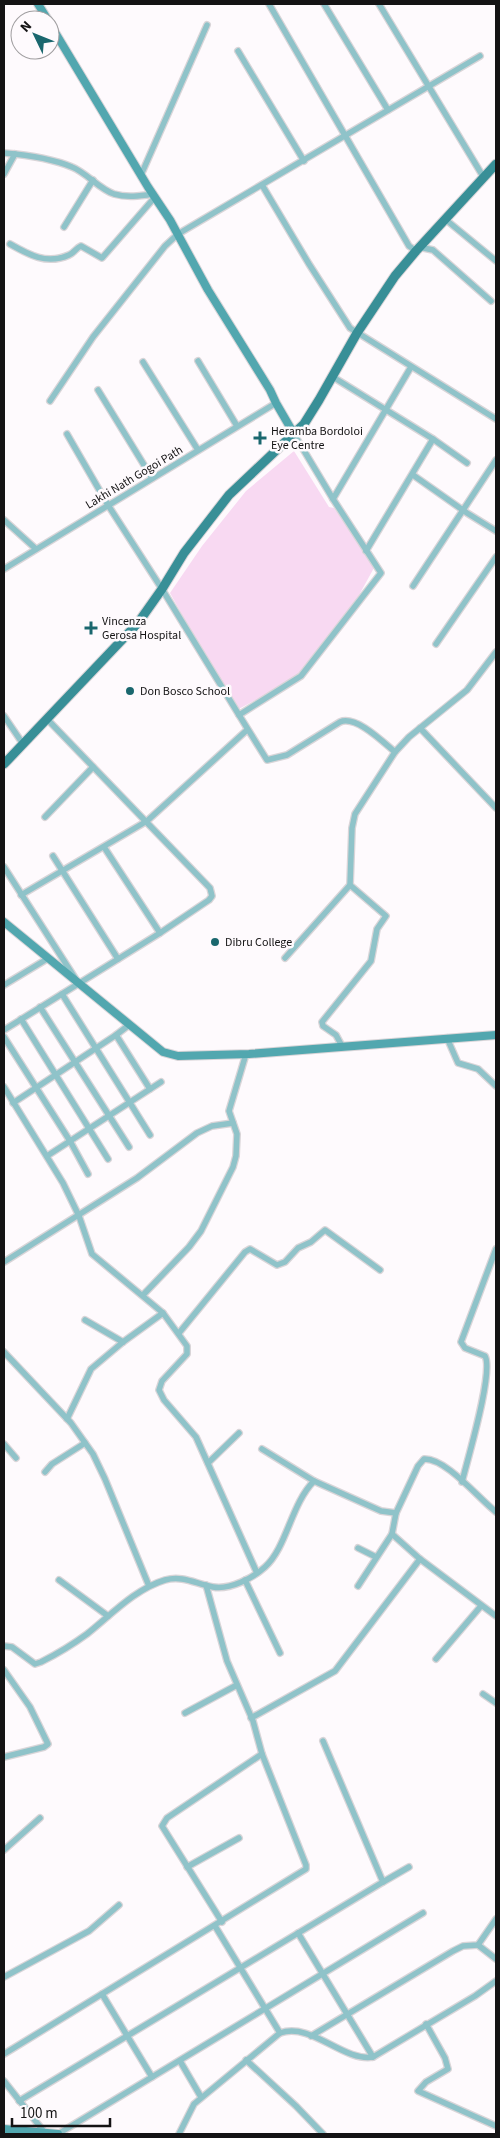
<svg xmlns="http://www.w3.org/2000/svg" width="500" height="2138" font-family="'Source Sans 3',sans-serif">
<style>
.green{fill:#f8d9f2}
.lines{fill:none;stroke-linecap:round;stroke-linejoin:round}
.street-casing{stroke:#d9d5d8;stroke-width:8}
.secondary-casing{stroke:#d9d5d8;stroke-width:10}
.primary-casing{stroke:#d9d5d8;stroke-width:11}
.street{stroke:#8fc3c9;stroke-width:5.5}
.secondary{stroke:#52a7af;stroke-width:8}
.primary{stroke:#388f97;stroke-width:9}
.poi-dot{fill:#1a676e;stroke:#fefafd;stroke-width:2}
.labels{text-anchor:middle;stroke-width:5;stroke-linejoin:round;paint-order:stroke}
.poi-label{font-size:12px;fill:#141314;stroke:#fefafd;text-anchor:start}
.street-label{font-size:12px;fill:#141314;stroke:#fefafd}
</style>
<rect width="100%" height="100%" fill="#fefafd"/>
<polygon class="green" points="294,451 329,507 334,508 375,566 358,597 297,678 235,711 170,593 202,546 246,491"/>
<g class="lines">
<g class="street-casing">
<g id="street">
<polyline points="269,4 409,246 416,251"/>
<polyline points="324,4 388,110"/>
<polyline points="379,4 484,178"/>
<polyline points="238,51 304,161"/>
<path d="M4 153C27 155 51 158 72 167 87 173 99 189 114 194 127 198 140 196 153 194"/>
<polyline points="4,174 15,154"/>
<polyline points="141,175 207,25"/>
<polyline points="262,185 309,264 350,328 496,419"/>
<polyline points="445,219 496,261"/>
<polyline points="64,227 93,180"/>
<path d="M10 244C29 255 47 265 69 255 74 253 76 248 81 246L102 258 155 197"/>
<polyline points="419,247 433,250 491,301"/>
<polyline points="198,361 237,426"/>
<polyline points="143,362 198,450"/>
<polyline points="333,377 433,439 467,463"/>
<polyline points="98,390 152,478"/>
<polyline points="50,401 93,337 165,246 178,234 480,56"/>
<polyline points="67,434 108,505 162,589 239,715 301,676 381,573 333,499 294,434"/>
<polyline points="413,475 467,513 496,531"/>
<polyline points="333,499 411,367"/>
<polyline points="4,520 36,549"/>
<polyline points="366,551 433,439"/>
<polyline points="4,569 276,403"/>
<polyline points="413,586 496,460"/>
<polyline points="436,644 496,557"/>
<path d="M239 715 267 760 287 755 340 722C356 715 383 742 395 752"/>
<polyline points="4,716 23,744"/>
<polyline points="420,728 496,808"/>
<polyline points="45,817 93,767"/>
<polyline points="104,847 160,933"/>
<polyline points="53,856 118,959"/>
<polyline points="4,867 75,978"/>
<polyline points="21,895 147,821 247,730"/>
<polyline points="285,958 350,885 352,828 355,814 395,752 409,737 467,690 496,652"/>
<polyline points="4,985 47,959"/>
<polyline points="62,994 150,1135"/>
<polyline points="40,1007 129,1147"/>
<polyline points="21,1019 108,1159"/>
<polyline points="4,1030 160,933 209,900 212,896 210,888 47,719"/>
<polyline points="116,1035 150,1089"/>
<polyline points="4,1037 70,1141 88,1174"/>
<polyline points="447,1038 458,1063 478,1069 496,1086"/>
<polyline points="342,1046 336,1035 323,1026 322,1022 371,961 377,929 386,916 350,885"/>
<polyline points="4,1087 63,1183 79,1216 92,1254 163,1313 187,1346 187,1354 162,1381 159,1390 164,1400 196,1437 257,1573"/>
<polyline points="13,1103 116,1035 129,1025"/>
<polyline points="47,1156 161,1082"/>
<polyline points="4,1262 137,1178 197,1133 212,1126 233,1123"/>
<polyline points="143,1295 189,1247 201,1231 233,1167 236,1156 237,1134 229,1111 246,1054"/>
<polyline points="85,1320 123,1342"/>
<polyline points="179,1333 245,1252 250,1249 277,1265 285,1262 298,1248 311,1242 325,1230 380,1270"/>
<polyline points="4,1352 71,1423 93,1454 105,1479 149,1586"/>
<polyline points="67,1419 91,1369 123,1342 163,1313"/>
<polyline points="4,1444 16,1458"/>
<polyline points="262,1449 314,1481"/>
<polyline points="208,1463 239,1433"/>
<polyline points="45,1472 52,1464 85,1443"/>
<path d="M462 1482C467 1461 494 1372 485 1356L465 1348 461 1342 496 1249"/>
<polyline points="392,1534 420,1559 496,1616"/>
<polyline points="358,1548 376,1557"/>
<polyline points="59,1580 108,1616"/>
<polyline points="245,1580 280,1653"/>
<polyline points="358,1586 392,1534 396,1513"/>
<path d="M4 1646 12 1647 35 1664 41 1662C57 1654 72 1645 87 1634 111 1615 135 1589 165 1580 183 1575 196 1584 213 1587 230 1590 253 1578 265 1567 287 1547 291 1504 314 1481L381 1511 396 1513 418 1466 424 1459C446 1458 478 1498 496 1512"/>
<polyline points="436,1659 481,1606"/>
<polyline points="4,1670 30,1707 48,1744 44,1747 4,1757"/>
<polyline points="483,1694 496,1703"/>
<polyline points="185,1713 237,1685"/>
<polyline points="251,1718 335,1671 420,1559"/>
<polyline points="4,1850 40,1818"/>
<polyline points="187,1867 239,1838"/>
<polyline points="383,1882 409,1867"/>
<polyline points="222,1922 162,1826 167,1818 262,1754"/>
<polyline points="298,1933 373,2057"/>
<polyline points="478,1945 496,1959"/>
<polyline points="4,1977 89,1931 119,1905"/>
<polyline points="102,1994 152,2077"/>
<polyline points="426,2024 445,2058 448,2069 426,2082 418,2091 496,2126"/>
<path d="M280 2033C312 2022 343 2062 373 2057L475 1996 496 1981"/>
<polyline points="311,2036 453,1951 463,1946 478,1945 496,1919"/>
<polyline points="4,2054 306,1869 306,1865 262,1754 253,1721 227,1661 206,1585"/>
<polyline points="246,2060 296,2106 323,2134"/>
<polyline points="180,2061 201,2097"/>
<polyline points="4,2081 45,2133"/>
<polyline points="19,2101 383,1882 323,1741"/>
<polyline points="58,2134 423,1913"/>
<polyline points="179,2134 194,2104 280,2033 215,1926"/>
</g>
</g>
<g class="secondary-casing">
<g id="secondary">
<polyline points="38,4 48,20"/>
<polyline points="50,24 148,187 170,220 208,290 270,390 276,403 294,434"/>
<polyline points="4,922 163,1052 178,1056 249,1054 496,1035"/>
<polyline points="4,2129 58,2134"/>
</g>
</g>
<g class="primary-casing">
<polyline id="primary" points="4,764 138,623 162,589 184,553 229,495 304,424 319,400 357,333 395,276 416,251 496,164"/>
</g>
<use href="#street" class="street"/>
<use href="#secondary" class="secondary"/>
<use href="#primary" class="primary"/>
</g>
<g class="poi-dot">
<path d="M257.5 430.5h5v5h5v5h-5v5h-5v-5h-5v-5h5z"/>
<path d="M88.5 620.5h5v5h5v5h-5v5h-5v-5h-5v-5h5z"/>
<circle cx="130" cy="691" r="5"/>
<circle cx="215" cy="942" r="5"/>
</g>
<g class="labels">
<g class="poi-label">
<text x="271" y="435">Heramba Bordoloi<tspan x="271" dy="14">Eye Centre</tspan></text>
<text x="102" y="625">Vincenza<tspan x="102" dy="14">Gerosa Hospital</tspan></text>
<text x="140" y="695">Don Bosco School</text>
<text x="225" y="946">Dibru College</text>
</g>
<g class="street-label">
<text transform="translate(134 477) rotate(-31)" y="4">Lakhi Nath Gogoi Path</text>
</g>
</g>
<rect width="500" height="2138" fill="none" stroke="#141314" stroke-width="10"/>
<g transform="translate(35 35) rotate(313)"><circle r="24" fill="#fefafd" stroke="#a09ea0"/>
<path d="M0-4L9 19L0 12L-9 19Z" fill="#1a676e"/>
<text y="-8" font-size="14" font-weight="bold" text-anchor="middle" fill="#141314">N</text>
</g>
<path d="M12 2118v8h98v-8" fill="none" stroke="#141314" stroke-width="2.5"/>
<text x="20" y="2118" font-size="15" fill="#141314" stroke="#fefafd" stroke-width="4" paint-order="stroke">100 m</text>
</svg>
